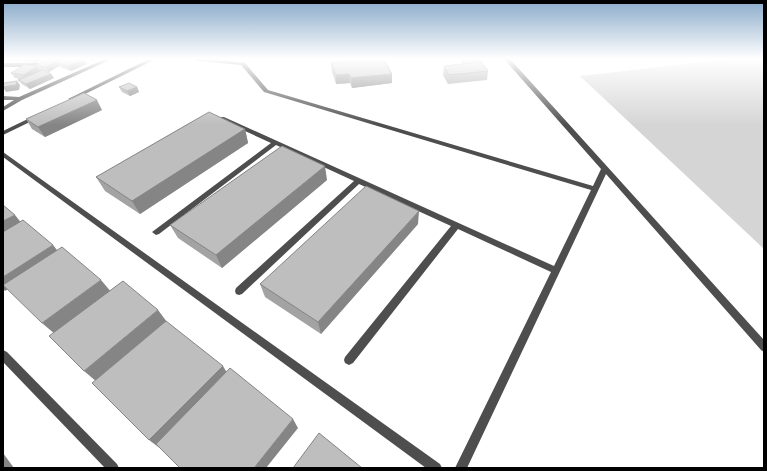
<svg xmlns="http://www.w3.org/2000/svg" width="767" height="471" font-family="'Noto Sans',sans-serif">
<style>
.green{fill:#d5d5d5}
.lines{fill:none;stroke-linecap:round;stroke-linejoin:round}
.minor{fill:#4e4e4e;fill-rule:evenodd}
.wall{fill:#a3a3a3}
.shaded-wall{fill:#858585}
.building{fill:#bebebe;stroke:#858585}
</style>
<rect width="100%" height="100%" fill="#fff"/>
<polygon class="green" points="730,59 764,59 764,249 580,76"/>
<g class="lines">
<g class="minor">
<polygon points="51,59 58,59 43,67 3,67 3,63 42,63"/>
<polygon points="105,59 112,59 22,100 3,111 3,107 14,100 3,100 3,96 19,97"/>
<polygon points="149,59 156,59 73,100 68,99"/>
<polygon points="195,59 210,59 245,63 268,90 593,186 601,169 504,59 510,59 764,340 764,352 761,350 606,174 467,468 455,468 551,272 458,229 353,363 349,365 345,363 344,360 345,357 451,226 359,184 242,294 239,295 236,294 235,291 236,288 354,181 276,145 159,234 156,235 152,232 271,143 221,120 210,119 210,117 224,117 554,266 591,190 264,92 241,65 198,61"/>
<polygon points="36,115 39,117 38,118 3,135 3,131"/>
<polygon points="3,152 440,464 442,468 426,468 3,157"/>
<polygon points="3,350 7,352 117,464 119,468 105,468 3,362"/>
</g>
</g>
<g class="wall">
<polygon points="6,59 44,59 36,63 23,61 22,59 17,62 7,60"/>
<polygon points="48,59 83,59 87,64 71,71 60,67 59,66 49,72 46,71 51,74 54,78 30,89 22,84 18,80 20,79 15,78 11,73 37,66 36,65"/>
<polygon points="86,59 98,59 94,61"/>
<polygon points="460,59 480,59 482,63 488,71 487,80 448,84 443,75 444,66 462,64"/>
<polygon points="331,63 392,74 392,83 352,88 350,83 336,84 332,72"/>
<polygon points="119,87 137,87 139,92 130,96 122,92"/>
<polygon points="102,110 45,137 32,129 26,119"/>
<polygon points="245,129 248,143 140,214 105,191 96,177"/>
<polygon points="327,180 222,268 178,238 170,225"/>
<polygon points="418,224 321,334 265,297 260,284"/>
</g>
<g class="shaded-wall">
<polygon points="15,59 22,59 17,62"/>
<polygon points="33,59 44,59 36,63"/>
<polygon points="60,59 62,64 57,62 59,66 49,72 46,67"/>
<polygon points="84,59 87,64 71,71 68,66"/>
<polygon points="37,66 40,71 27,80 24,75"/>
<polygon points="51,74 54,78 30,89 26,84"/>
<polygon points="349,74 350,83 336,84 336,75"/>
<polygon points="392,74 392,83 352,88 351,78"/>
<polygon points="17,81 20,85 19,90 6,92 3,87"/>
<polygon points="137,87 139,92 130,96 127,91"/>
<polygon points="97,100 102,110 45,137 38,127"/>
<polygon points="245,129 248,143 140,214 132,201"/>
<polygon points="325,166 327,180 222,268 216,255"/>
<polygon points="419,211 418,224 321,334 318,322"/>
<polygon points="15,215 23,225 3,236 3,221"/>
<polygon points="53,245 61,255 5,291 3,289 3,277"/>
<polygon points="101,280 112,293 56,335 42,323"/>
<polygon points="158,310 167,322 97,382 84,371"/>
<polygon points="223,366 230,378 161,449 149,440"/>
<polygon points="293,419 298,428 266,468 254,468"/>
<polygon points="3,453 14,468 3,468"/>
</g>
<g class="building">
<polygon points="48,59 60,59 46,67 36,65"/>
<polygon points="65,59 84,59 68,66 57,62"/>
<polygon points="364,59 384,59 392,74 351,78 349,74 336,75 331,63"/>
<polygon points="462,59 480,59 482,63 481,62 465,64"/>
<polygon points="481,62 488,71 449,75 444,66"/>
<polygon points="24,65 37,66 24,75 11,73"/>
<polygon points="43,70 51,74 26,84 18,80"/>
<polygon points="17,81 16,85 3,87 4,83"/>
<polygon points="129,83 137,87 127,91 119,87"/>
<polygon points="84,93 97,100 38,127 26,119"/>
<polygon points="209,112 245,129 132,201 96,177"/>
<polygon points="282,146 325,166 216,255 170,225"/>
<polygon points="366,186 419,211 318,322 260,284"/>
<polygon points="3,205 15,215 3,221"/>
<polygon points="23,220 53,245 3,277 3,232"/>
<polygon points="62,247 101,280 42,323 3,285"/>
<polygon points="123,281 158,310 84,371 49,336"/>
<polygon points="166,321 223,366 149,440 92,383"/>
<polygon points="230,368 293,419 254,468 180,468 156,444"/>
<polygon points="319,433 362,468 293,468"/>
</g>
<linearGradient id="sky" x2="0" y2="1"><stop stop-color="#89aaca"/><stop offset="0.47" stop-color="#fff"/><stop offset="1" stop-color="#fff" stop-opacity="0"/></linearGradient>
<rect width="767" height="125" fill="url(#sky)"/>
<rect width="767" height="471" fill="none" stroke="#000000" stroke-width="8"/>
</svg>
